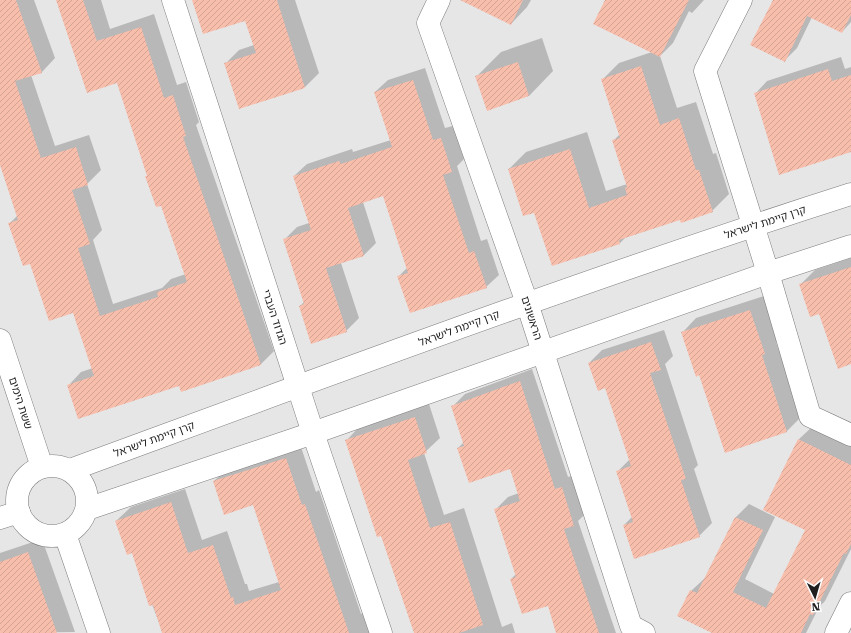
<svg xmlns="http://www.w3.org/2000/svg" width="851" height="633" font-family="'Roboto Serif','Noto Sans Hebrew',serif">
<style>
.shadow{fill:#0003}
.building{fill:url(#building-hatch)}
.lines{fill:none;stroke-linecap:round;stroke-linejoin:round}
.minor-casing{stroke:#7c7c7e;stroke-width:23}
.minor{stroke:#fff;stroke-width:22}
.labels{text-anchor:middle;stroke-width:3;stroke-linejoin:round;paint-order:stroke}
.street-label{font-size:11px;fill:#1f1f20;stroke:#fff}
</style>
<defs>
<pattern id="building-hatch" width="6" height="6" patternUnits="userSpaceOnUse"><rect width="6" height="6" fill="#f8beac"/><path d="M-1 1l2-2M0 6l6-6M5 7l2-2" fill="none" stroke="#d4a394"/></pattern>
</defs>
<rect width="100%" height="100%" fill="#e6e6e7"/>
<g class="shadow">
<polygon points="0,0 34,0 55,58 42,72 31,75 55,146 89,135 101,170 87,184 102,230 93,240 113,304 162,288 171,279 186,274 162,204 146,177 148,175 117,82 57,0 101,0 110,29 154,14 177,85 186,82 199,122 196,125 274,351 261,364 180,385 68,386 81,372 93,368 74,311 30,262 9,224 18,215 0,162"/>
<polygon points="196,0 295,0 319,73 305,87 225,64 239,50 254,45 246,19"/>
<polygon points="479,0 531,0 527,7 511,24"/>
<polygon points="606,0 704,0 692,13 689,11 673,43 660,56 677,108 696,102 713,154 716,153 729,194 712,211 681,219 626,237 620,243 534,211 509,169 526,152 587,132 606,191 627,184 613,141 620,134 602,80 619,63 652,52"/>
<polygon points="774,0 851,0 851,22 842,32 812,17 797,48 784,61"/>
<polygon points="542,38 553,71 529,96 477,76 501,52"/>
<polygon points="841,57 845,69 851,67 851,151 755,94 767,81"/>
<polygon points="425,68 445,128 453,126 464,159 457,166 481,241 487,239 499,275 486,287 399,276 407,268 384,195 363,202 376,243 364,255 341,263 359,318 346,331 300,306 305,301 284,240 297,227 309,223 294,176 307,164 352,149 353,152 391,140 375,92 388,80"/>
<polygon points="851,258 851,363 801,284 815,270"/>
<polygon points="764,296 778,339 776,342 801,417 787,431 725,451 700,374 682,333 696,318"/>
<polygon points="664,330 673,356 665,364 698,465 694,469 712,523 699,536 624,525 632,517 617,472 630,459 606,387 589,363 602,350"/>
<polygon points="532,369 568,477 574,475 587,512 578,521 616,633 557,633 548,604 511,579 516,574 495,510 508,497 519,493 510,468 458,448 464,442 452,407 465,394"/>
<polygon points="429,404 440,438 424,453 444,515 464,508 502,627 512,623 515,633 415,633 382,534 346,441 360,426"/>
<polygon points="812,427 851,446 851,549 825,601 819,607 806,633 725,633 691,591 705,578 736,517 749,504 775,517 745,579 774,594 806,530 799,439"/>
<polygon points="300,444 316,492 319,490 361,614 365,612 372,633 163,633 132,552 116,521 131,507 185,489 202,540 227,531 245,584 247,584 249,591 279,582 254,504 214,481 229,467"/>
<polygon points="42,539 75,632 0,633 0,553"/>
</g>
<g class="building">
<polygon points="0,0 16,0 42,73 15,81 41,158 76,147 88,185 72,190 90,244 78,248 100,316 158,297 157,292 187,282 161,206 156,207 145,176 147,176 117,83 87,93 56,0 83,0 97,41 141,27 164,98 173,95 186,136 183,137 261,365 181,392 179,386 78,419 67,385 94,376 73,313 49,321 30,264 23,266 8,223 18,220 0,165"/>
<polygon points="192,0 277,0 305,88 239,109 224,63 256,53 245,21 203,34"/>
<polygon points="460,0 523,0 511,25"/>
<polygon points="605,0 689,0 660,57 593,24"/>
<polygon points="773,0 851,0 851,15 842,33 807,16 785,62 750,45"/>
<polygon points="518,62 529,96 487,111 475,76"/>
<polygon points="641,66 660,125 679,118 696,170 699,170 713,212 681,223 680,220 619,240 620,244 552,266 534,213 523,216 508,169 570,149 589,208 627,195 625,188 627,187 612,140 620,138 601,79"/>
<polygon points="828,69 832,81 851,75 851,152 779,175 754,93"/>
<polygon points="413,80 433,140 441,138 452,172 443,175 469,253 474,251 487,288 410,313 397,276 408,273 383,196 348,208 364,256 326,268 347,332 311,344 299,306 304,304 283,239 311,230 293,176 339,161 341,164 392,147 374,92"/>
<polygon points="851,267 851,364 838,369 819,314 810,317 799,284"/>
<polygon points="750,310 765,354 762,355 787,432 725,453 699,375 696,377 681,332"/>
<polygon points="651,342 661,370 650,373 686,479 681,480 700,537 634,559 623,525 633,522 616,471 631,466 605,388 598,391 588,363"/>
<polygon points="520,381 555,489 562,487 574,526 564,529 599,633 556,633 548,606 522,614 510,579 516,577 494,509 520,501 510,469 469,483 457,448 464,446 451,406"/>
<polygon points="415,417 427,453 408,460 430,528 450,522 483,625 459,633 414,633 381,536 377,537 345,440"/>
<polygon points="798,439 851,465 851,544 846,554 844,553 813,615 810,614 801,633 712,633 677,616 690,590 697,593 735,517 763,530 733,592 766,608 805,530 763,510"/>
<polygon points="286,458 302,505 305,504 349,633 162,633 153,605 149,606 132,553 127,555 115,521 171,502 188,553 213,545 231,598 233,597 235,605 281,590 253,505 224,515 213,481"/>
<polygon points="28,552 57,633 0,633 0,562"/>
</g>
<g class="lines">
<g class="minor-casing">
<g id="minor">
<polyline points="173,0 313,433 381,633"/>
<polyline points="439,0 428,23 527,303 631,626 644,633"/>
<polyline points="741,0 705,71 768,273 810,416 851,435"/>
<polyline points="0,340 42,467"/>
<circle cx="52" cy="501" r="35"/>
<path d="M70 470C329 375 588 278 851 194"/>
<polyline points="87,509 313,433 768,273 851,246"/>
<polyline points="0,518 19,512"/>
<polyline points="65,534 99,633"/>
<polyline points="836,633 851,603"/>
</g>
</g>
<use href="#minor" class="minor"/>
</g>
<g class="labels">
<g class="street-label">
<text transform="translate(765 222) rotate(-18)" y="4">קרן קיימת לישראל</text>
<text transform="translate(275 317) rotate(72)" y="4">הגדוד העברי</text>
<text transform="translate(532 318) rotate(72)" y="4">הראשונים</text>
<text transform="translate(459 328) rotate(-20)" y="4">קרן קיימת לישראל</text>
<text transform="translate(21 403) rotate(72)" y="4">ששת הימים</text>
<text transform="translate(154 439) rotate(-20)" y="4">קרן קיימת לישראל</text>
</g>
</g>
<g transform="translate(815 597) rotate(175)" stroke="#ffffff" stroke-width="3" paint-order="stroke">
<path d="M0-3L7 15L0 10L-7 15Z" fill="#1f1f20"/>
<text y="-6" font-size="11" font-weight="bold" text-anchor="middle" fill="#1f1f20">N</text>
</g>
</svg>
